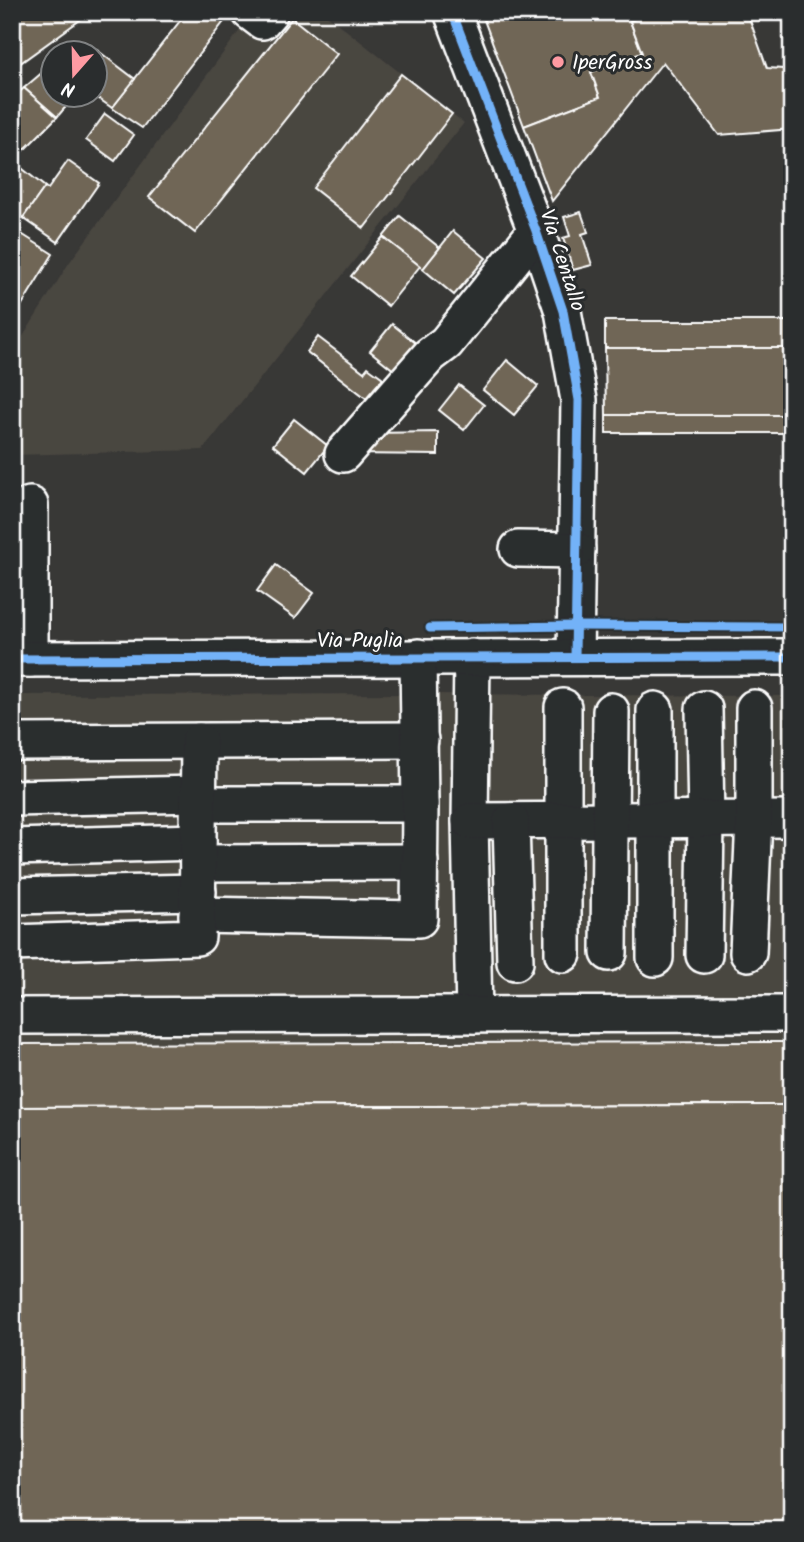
<svg xmlns="http://www.w3.org/2000/svg" width="804" height="1542" font-family="Kalam,sans-serif">
<style>
.built{fill:#494640}
.building{fill:#706657;stroke:#fff;stroke-width:2}
.lines{fill:none;stroke-linecap:round;stroke-linejoin:round}
.minor-casing{stroke:#fff;stroke-width:40}
.minor{stroke:#2a2d2e;stroke-width:35}
.cycleway-casing{stroke:#2a2d2e;stroke-width:13}
.cycleway{stroke:#73b2f8;stroke-width:9}
.poi-dot{fill:#ff9aa2;stroke:#2a2d2e;stroke-width:2.5}
.labels{text-anchor:middle;stroke-width:6;stroke-linejoin:round;paint-order:stroke}
.poi-label{font-size:21px;fill:#fff;stroke:#2a2d2e;text-anchor:start}
.street-label{font-size:21px;fill:#fff;stroke:#2a2d2e}
</style>
<rect width="100%" height="100%" fill="#383836"/>
<filter id="ink" filterUnits="userSpaceOnUse"><feTurbulence type="fractalNoise" baseFrequency=".0143" numOctaves="2"/><feDisplacementMap in="SourceGraphic" scale="14" xChannelSelector="R" yChannelSelector="G"/><feConvolveMatrix kernelMatrix="1 2 1 2 8 2 1 2 1" color-interpolation-filters="sRGB"/></filter>
<g filter="url(#ink)">
<g class="built">
<polygon points="286,12 323,12 464,123 203,450 12,455 12,354 69,263 240,30 267,30"/>
<polygon points="432,694 792,696 792,1530 12,1530 12,695"/>
</g>
<g class="building">
<polygon points="12,12 91,12 19,64 12,54"/>
<polygon points="187,12 221,12 226,19 142,128 112,108"/>
<polygon points="481,12 652,12 630,21 642,53 591,72 600,97 524,126"/>
<polygon points="652,12 747,12 767,68 784,69 792,91 792,129 719,135 663,62 552,201 524,126 600,97 591,72 642,53 630,21"/>
<polygon points="292,18 337,54 195,233 149,197"/>
<polygon points="89,44 135,79 112,108 92,94 94,94 94,52 67,52 73,48 80,52"/>
<polygon points="12,54 19,64 12,69"/>
<polygon points="51,65 52,66 52,94 77,94 57,117 24,88"/>
<polygon points="401,74 452,114 364,228 313,188"/>
<polygon points="24,88 57,117 13,161 45,187 23,218 12,210 12,98"/>
<polygon points="105,114 134,135 115,161 86,140"/>
<polygon points="68,161 99,183 58,242 23,218 45,187 48,189"/>
<polygon points="581,212 588,232 582,234 592,265 573,270 563,238 570,236 564,217"/>
<polygon points="400,216 440,248 423,269 383,237"/>
<polygon points="12,228 53,254 12,321"/>
<polygon points="453,231 486,258 454,295 423,269"/>
<polygon points="383,237 420,266 388,306 351,276"/>
<rect x="605" y="321" width="187" height="27"/>
<polygon points="392,324 417,344 395,371 370,351"/>
<polygon points="318,337 364,372 368,367 383,378 366,398 307,352"/>
<polygon points="605,348 792,348 792,415 606,415"/>
<polygon points="507,360 538,386 514,415 483,390"/>
<polygon points="459,385 484,405 464,430 439,410"/>
<rect x="606" y="415" width="186" height="18"/>
<polygon points="294,419 328,446 307,472 273,445"/>
<polygon points="438,432 438,455 351,454 370,433"/>
<polygon points="276,565 314,593 295,618 257,591"/>
<polygon points="792,1042 792,1105 12,1107 12,1044"/>
<polygon points="792,1105 792,1530 12,1530 12,1107"/>
</g>
<g class="lines">
<g class="minor-casing">
<g id="minor">
<polyline points="250,12 262,21 270,12"/>
<polyline points="452,12 536,231 563,311 579,400 575,657"/>
<polyline points="343,454 430,355 446,343 536,231"/>
<polyline points="30,505 30,659"/>
<polyline points="518,549 577,550"/>
<polyline points="472,657 470,821 474,1015"/>
<polyline points="12,659 792,657"/>
<polyline points="563,707 563,954"/>
<polyline points="704,709 706,820 704,955"/>
<polyline points="655,710 655,958"/>
<polyline points="12,742 420,740"/>
<polyline points="12,798 198,794"/>
<polyline points="198,804 420,804"/>
<polyline points="470,821 792,819"/>
<polyline points="511,821 515,962"/>
<polyline points="12,847 198,842"/>
<polyline points="198,863 420,862"/>
<polyline points="12,896 198,892"/>
<polyline points="197,915 419,919 420,804 418,657"/>
<polyline points="12,943 197,937 199,741"/>
<polyline points="609,953 611,711"/>
<polyline points="748,953 754,819 754,708"/>
<polyline points="12,1016 792,1014"/>
</g>
</g>
<use href="#minor" class="minor"/>
<g class="cycleway-casing">
<g id="cycleway">
<polyline points="452,12 536,231 563,311 579,400 575,657"/>
<polyline points="430,628 575,626 792,627"/>
<polyline points="12,659 792,657"/>
</g>
</g>
<use href="#cycleway" class="cycleway"/>
</g>
</g>
<circle class="poi-dot" cx="558" cy="62" r="7"/>
<g class="labels">
<g class="poi-label">
<text x="572" y="69">IperGross</text>
</g>
<g class="street-label">
<text transform="translate(563 260) rotate(72)" y="7">Via Centallo</text>
<text x="360" y="647">Via Puglia</text>
</g>
</g>
<rect width="804" height="1542" fill="none" stroke="#2a2d2e" stroke-width="42"/>
<rect x="21" y="21" width="762" height="1500" fill="none" stroke="#fff" stroke-width="2.5" filter="url(#ink)"/>
<g transform="translate(74 74) rotate(200)"><circle r="33" fill="#2a2d2e" stroke="#7f8182" stroke-width="2"/>
<path d="M0-5L12 26L0 18L-12 26Z" fill="#ff9aa2"/>
<text y="-10" font-size="19" font-weight="bold" text-anchor="middle" fill="#ffffff">N</text>
</g>
</svg>
